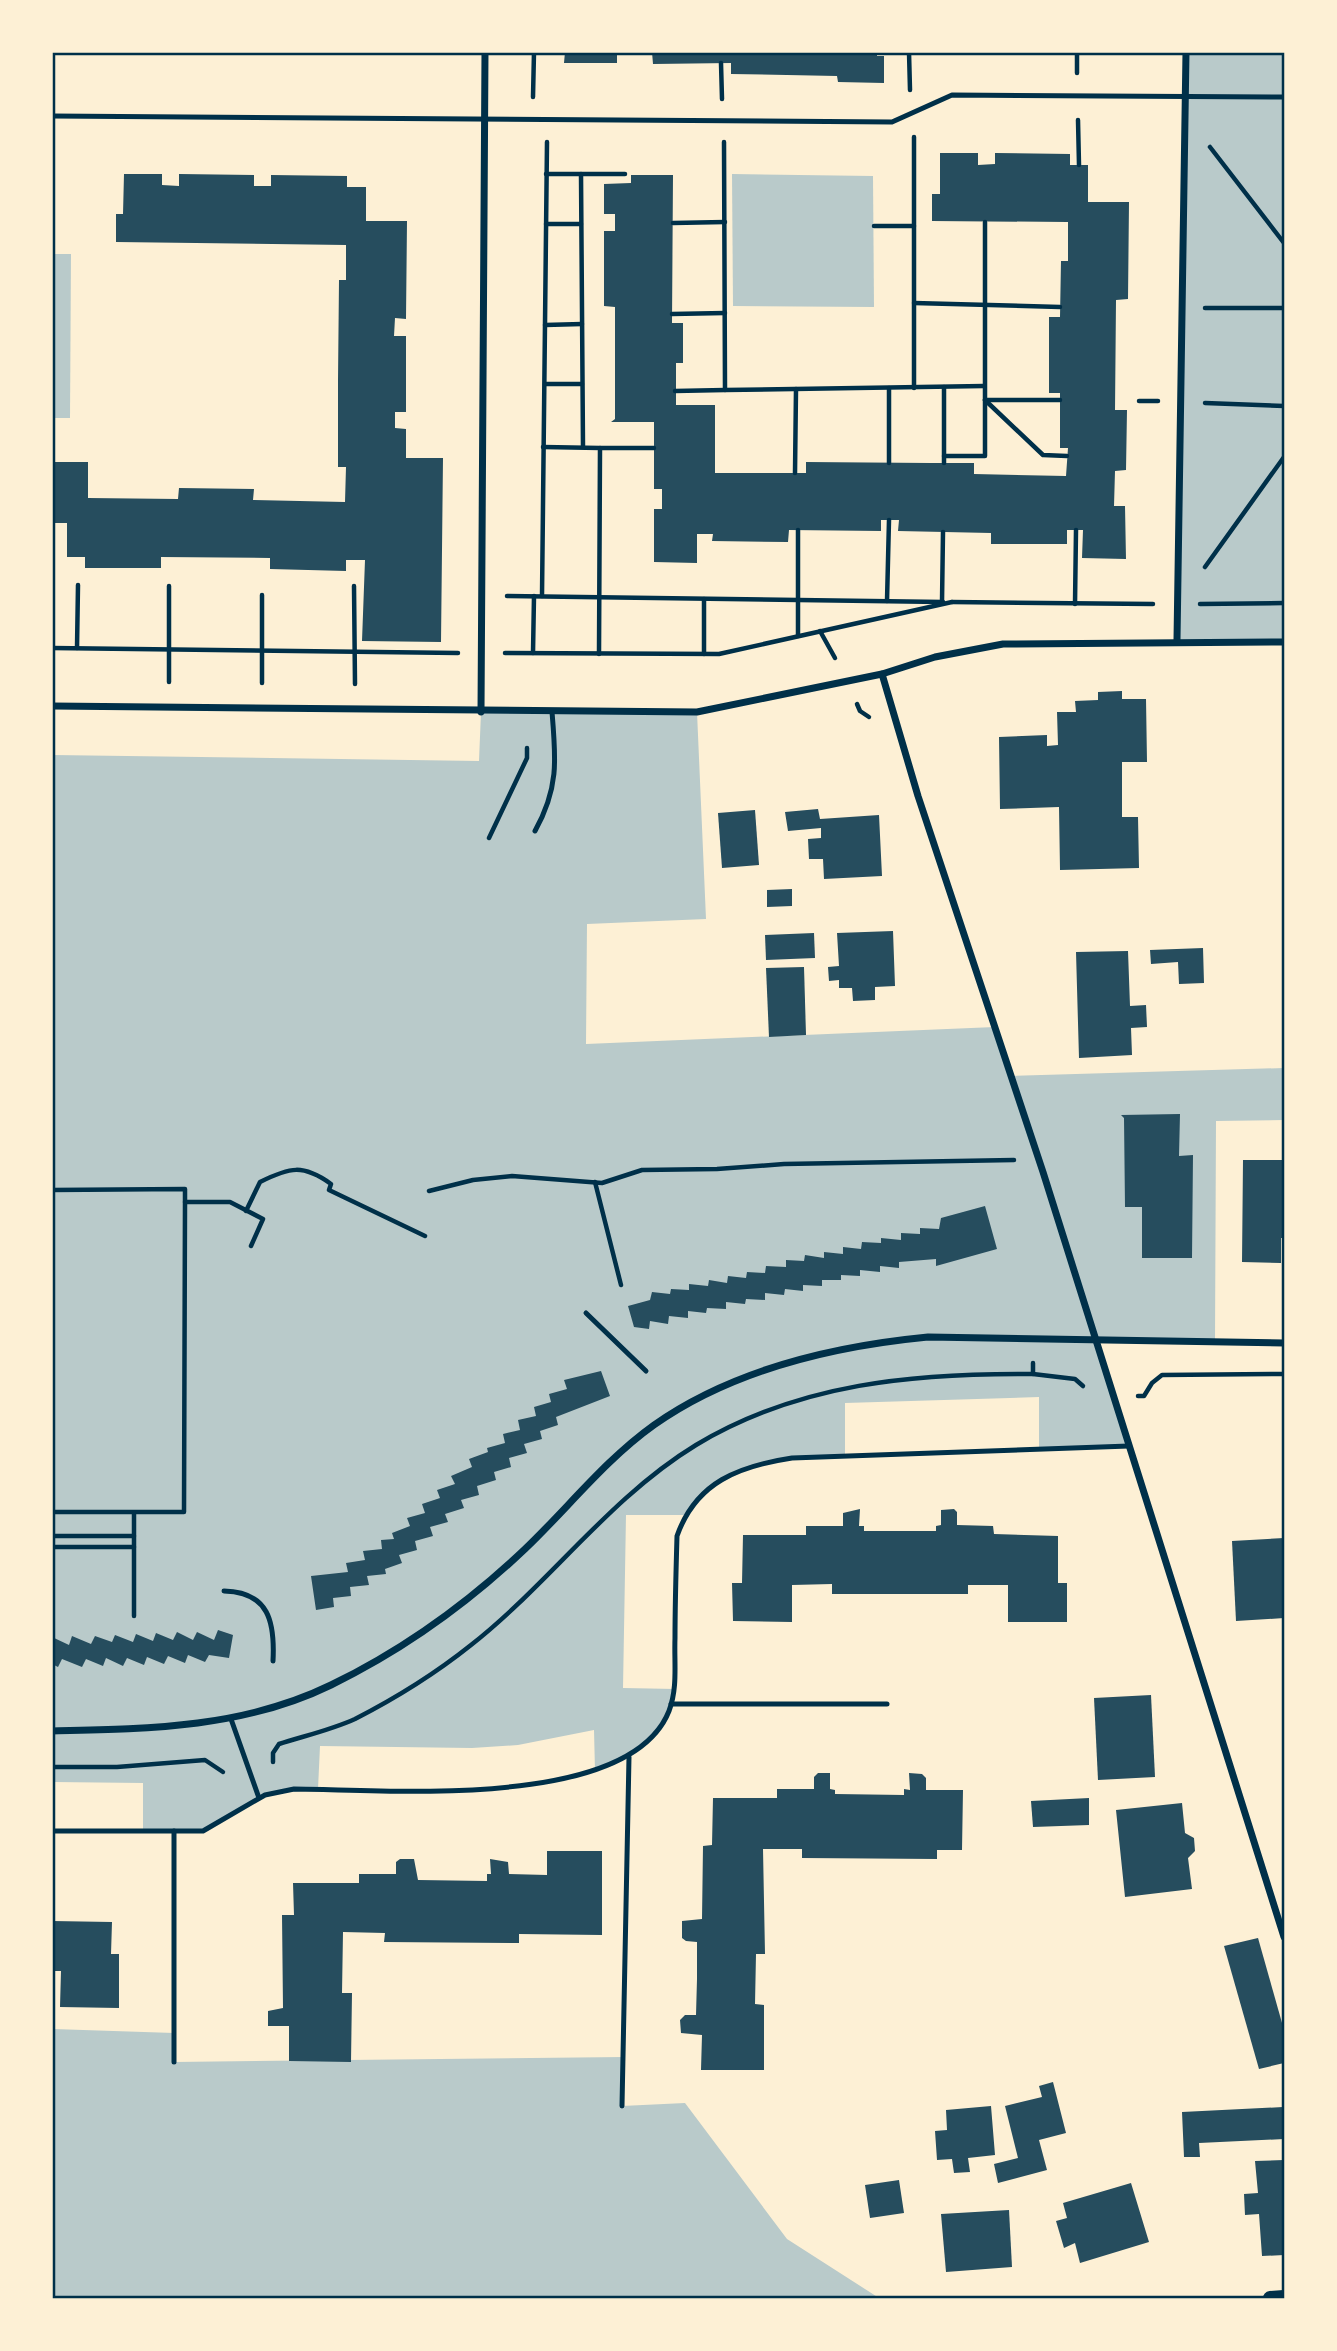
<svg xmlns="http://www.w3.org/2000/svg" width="1337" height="2351" font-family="Cabin,sans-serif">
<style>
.green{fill:#b9caca}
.building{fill:#264d5e}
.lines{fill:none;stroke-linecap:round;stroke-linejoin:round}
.path{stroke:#003049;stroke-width:4.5}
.service{stroke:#003049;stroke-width:5}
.minor{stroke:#003049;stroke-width:7}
.secondary{stroke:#003049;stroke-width:14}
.neatline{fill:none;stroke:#003049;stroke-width:2.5}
</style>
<rect width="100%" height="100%" fill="#fdf0d5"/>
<g class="green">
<polygon points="1186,53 1284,53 1284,642 1177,640"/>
<polygon points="732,174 873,176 874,307 733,306"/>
<polygon points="53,254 71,254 70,418 53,418"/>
<path d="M481 712H697L706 919 587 924 586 1044 995 1027 1011 1076 1284 1068V1120L1216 1121 1215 1341 1095 1339 1129 1446 1039 1449V1397L845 1403V1455L760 1463 704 1491 684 1515H626L623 1688 676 1689C663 1728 638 1761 595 1771L594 1730 518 1745 472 1748 320 1746 318 1789 265 1795 203 1831H143V1783L53 1782V755L479 761Z"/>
<polygon points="53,2029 174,2033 174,2062 624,2057 622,2106 685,2103 787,2239 879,2298 53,2298"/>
</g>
<g class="building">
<polygon points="565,52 617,52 617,63 564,63"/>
<polygon points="652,52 877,52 877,56 884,56 884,83 838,82 837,76 731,74 731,63 653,64"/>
<polygon points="940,153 978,153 978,165 995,164 995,153 1070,154 1070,165 1088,165 1088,202 1129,202 1128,299 1116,300 1115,410 1127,410 1126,470 1115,471 1114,506 1125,506 1126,559 1082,558 1083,530 1067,530 1067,544 991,544 991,533 898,531 899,520 881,520 881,531 789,530 788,542 712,541 713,534 697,534 697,563 654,562 654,509 662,509 662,489 654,489 654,422 611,422 615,419 615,307 604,306 604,231 615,231 615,214 604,214 604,184 631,183 631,175 673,175 672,323 683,323 683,363 676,363 676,405 715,405 715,473 806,473 806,462 930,463 974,463 974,474 1066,476 1068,448 1060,448 1060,393 1049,393 1049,317 1060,317 1061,261 1068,261 1068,222 932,221 932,194 940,194"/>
<polygon points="124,174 162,174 162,185 179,186 179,174 254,175 254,186 271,186 271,175 347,176 347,187 366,187 366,221 407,221 406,319 395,318 394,336 406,336 406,412 395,412 395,428 406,429 406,458 443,458 441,642 362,641 365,560 346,560 346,571 270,569 270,558 161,557 161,568 85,568 85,557 67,557 67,523 52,523 52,462 88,462 88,498 178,499 179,488 254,489 253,500 345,502 346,467 338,467 338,380 339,280 346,280 346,245 116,242 116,214 123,214"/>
<polygon points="1122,691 1122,699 1146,699 1147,762 1122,762 1122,817 1138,817 1139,868 1060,870 1059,807 1000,809 999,737 1047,735 1047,746 1058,745 1057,712 1076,712 1075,701 1098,700 1098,692"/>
<polygon points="818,809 820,819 879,815 882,876 824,879 823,859 809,859 808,839 821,838 821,828 788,831 785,812"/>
<polygon points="755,810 759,865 722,868 718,813"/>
<polygon points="792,889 792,906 767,907 767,890"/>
<polygon points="893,931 895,986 875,987 875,1000 853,1001 852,988 839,988 839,980 829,981 828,967 839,966 837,933"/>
<polygon points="814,933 815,958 766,960 765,935"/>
<polygon points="1203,948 1204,983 1179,984 1178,962 1151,964 1150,950"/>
<polygon points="1128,951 1130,1006 1146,1005 1147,1027 1131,1028 1132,1055 1079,1058 1076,952"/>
<polygon points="804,967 806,1035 769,1037 766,968"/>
<polygon points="1180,1114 1179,1156 1193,1155 1192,1258 1142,1258 1142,1207 1125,1207 1124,1118 1121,1115"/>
<polygon points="1243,1160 1282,1160 1284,1238 1281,1238 1281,1263 1242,1262"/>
<polygon points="985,1206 997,1249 936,1266 936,1259 899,1262 899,1268 880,1266 880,1272 860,1270 860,1276 841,1275 841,1280 822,1280 822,1286 803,1285 803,1291 785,1289 784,1295 765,1293 765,1300 746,1299 745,1304 726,1302 726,1309 707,1308 706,1313 688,1311 688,1318 669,1316 668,1324 650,1321 649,1329 634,1327 628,1306 650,1300 652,1292 670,1294 671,1289 689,1290 689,1284 708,1286 709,1280 727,1283 728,1276 746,1278 747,1272 765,1273 766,1266 786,1267 786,1260 804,1261 805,1255 824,1258 824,1252 843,1254 843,1247 861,1249 862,1242 881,1243 881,1238 901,1240 901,1233 920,1234 920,1228 939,1229 941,1218"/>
<polygon points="601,1371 610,1396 556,1417 558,1425 540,1431 542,1439 524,1444 527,1453 509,1458 511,1467 494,1472 496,1480 477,1486 479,1495 461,1500 464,1508 445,1514 448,1522 430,1527 433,1536 415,1541 417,1550 399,1555 402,1563 385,1569 386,1574 367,1576 369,1585 350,1587 351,1596 333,1598 334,1607 316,1610 311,1576 348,1572 346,1563 365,1560 363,1551 382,1549 381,1540 394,1539 392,1533 410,1526 407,1518 425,1513 422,1504 440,1498 437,1490 455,1484 451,1476 472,1467 469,1459 488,1452 487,1448 505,1443 503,1434 520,1430 518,1420 536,1416 534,1407 551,1402 549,1394 567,1389 564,1380"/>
<polygon points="860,1509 859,1526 864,1526 864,1531 936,1531 936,1526 941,1525 941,1510 954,1509 957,1512 957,1525 993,1526 994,1534 1058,1536 1058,1583 1067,1583 1067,1622 1008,1622 1008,1585 968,1585 968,1594 832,1594 832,1584 792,1585 792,1622 733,1621 732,1583 742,1583 743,1535 806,1535 806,1526 843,1526 843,1513"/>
<polygon points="1284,1538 1284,1618 1236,1621 1232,1541"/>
<polygon points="218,1630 233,1635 229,1658 209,1655 205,1662 188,1655 185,1663 168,1656 164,1664 147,1657 144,1665 127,1658 123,1666 106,1658 103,1666 86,1659 82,1667 62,1659 58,1667 52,1664 52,1637 69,1645 72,1636 91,1644 95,1636 112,1642 115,1635 133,1642 136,1634 153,1641 156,1633 173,1640 177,1632 193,1640 197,1632 214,1640"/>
<polygon points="1151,1695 1155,1777 1098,1780 1094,1698"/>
<polygon points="818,1773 830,1773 830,1789 835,1790 835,1794 904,1795 904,1789 910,1790 909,1773 922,1774 926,1778 926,1790 963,1790 962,1850 937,1850 937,1859 802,1858 802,1849 763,1849 765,1954 756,1954 755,2004 764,2005 764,2070 701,2070 702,2035 681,2033 680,2020 685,2015 696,2015 697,1979 697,1942 686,1941 682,1938 682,1921 702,1919 703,1846 712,1845 713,1798 777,1798 777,1789 814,1789 814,1777"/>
<polygon points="1089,1798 1089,1825 1033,1827 1031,1801"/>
<polygon points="1182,1803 1185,1833 1194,1838 1195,1851 1188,1858 1192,1889 1125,1897 1116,1810"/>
<polygon points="547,1851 602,1851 602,1935 519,1934 519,1943 384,1942 385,1933 343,1932 342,1993 352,1993 351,2062 289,2061 289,2026 268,2026 268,2011 283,2008 282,1915 294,1915 293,1883 359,1883 359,1874 396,1874 396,1862 400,1859 414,1859 418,1880 487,1881 487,1874 491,1874 490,1859 508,1862 509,1874 547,1875"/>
<polygon points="52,1921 112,1922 111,1954 119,1954 119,2008 60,2007 61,1971 52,1971"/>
<polygon points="1258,1938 1284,2030 1284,2063 1259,2069 1224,1946"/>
<polygon points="1053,2082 1066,2133 1039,2140 1047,2170 998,2183 994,2164 1018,2158 1005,2106 1042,2097 1039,2086"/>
<polygon points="991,2106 995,2155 968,2158 970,2172 954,2173 952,2159 937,2160 935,2131 947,2130 946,2110"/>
<polygon points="1283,2107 1284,2139 1199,2143 1200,2157 1184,2157 1182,2112"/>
<polygon points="1284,2160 1284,2255 1262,2256 1259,2214 1245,2215 1244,2194 1258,2193 1255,2161"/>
<polygon points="899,2180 904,2213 870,2218 865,2185"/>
<polygon points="1131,2183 1149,2242 1080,2263 1075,2243 1064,2248 1056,2221 1067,2218 1063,2203"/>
<polygon points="1009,2210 1012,2267 946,2272 941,2214"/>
</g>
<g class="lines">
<g class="path">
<polyline points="909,52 910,90"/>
<polyline points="1077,52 1077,73"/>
<polyline points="721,63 722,99"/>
<polyline points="533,97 534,52"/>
<polyline points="1078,120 1079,165"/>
<polyline points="724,142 725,390 984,386"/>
<polyline points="1210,147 1284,243"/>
<polyline points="546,174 625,174"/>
<polyline points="581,174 583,447"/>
<polyline points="673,223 725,222"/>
<polyline points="546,224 581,224"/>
<polyline points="874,226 914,226"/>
<polyline points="914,303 1060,307"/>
<polyline points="1205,308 1284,308"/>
<polyline points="672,314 725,313"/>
<polyline points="545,325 582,324"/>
<polyline points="545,384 582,384"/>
<polyline points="914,388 914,137"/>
<polyline points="675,391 725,390"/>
<polyline points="985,400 1043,455 1067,456"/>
<polyline points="985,400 1060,400"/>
<polyline points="1139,401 1158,401"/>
<polyline points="1205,403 1284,406"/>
<polyline points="543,447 600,448 599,654"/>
<polyline points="600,448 654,448"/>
<polyline points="944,456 985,456 985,222"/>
<polyline points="889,463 889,388"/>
<polyline points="944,463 944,387"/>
<polyline points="795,473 796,389"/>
<polyline points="1205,567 1284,457"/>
<polyline points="169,586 169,682"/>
<polyline points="354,586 355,684"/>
<polyline points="507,596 943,602"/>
<polyline points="542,596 547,142"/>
<polyline points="887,601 889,520"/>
<polyline points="942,602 943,532"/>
<polyline points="952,602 1153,604"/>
<polyline points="1075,604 1076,530"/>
<polyline points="1200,604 1284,603"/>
<polyline points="820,631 835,658"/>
<polyline points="798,636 798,530"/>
<polyline points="52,648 458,653"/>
<polyline points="77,648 78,585"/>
<polyline points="505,653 719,654 952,602"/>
<polyline points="533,653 534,596"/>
<polyline points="704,654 704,599"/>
<polyline points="262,683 262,595"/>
<polyline points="857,704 860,711 869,717"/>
<polyline points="489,838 527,758 527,748"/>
<polyline points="595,1182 621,1285"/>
<polyline points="52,1190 185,1189 185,1202 184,1512 52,1512"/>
<polyline points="429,1191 473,1180 512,1176 602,1183 642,1170 717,1169 784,1164 1014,1160"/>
<polyline points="185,1202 230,1202 263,1219 251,1246"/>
<path d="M246 1211 260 1182C290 1167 303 1164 331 1184L329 1190 425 1236"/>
<polyline points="1033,1363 1033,1374 1075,1379 1083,1386"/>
<polyline points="1138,1396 1144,1396 1152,1383 1162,1375 1284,1374"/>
<polyline points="134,1513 134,1616"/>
<polyline points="52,1536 134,1536"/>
<polyline points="52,1547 134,1547"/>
<path d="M273 1762V1753L279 1744C304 1736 331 1730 355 1719 394 1699 436 1673 471 1645 550 1583 609 1498 696 1445 799 1383 915 1373 1033 1374"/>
<polyline points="52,1767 117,1767 205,1760 223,1772"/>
</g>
<g class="service">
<polyline points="52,116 892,122 952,95 1284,97"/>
<path d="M535 831C559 788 556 759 552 712"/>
<polyline points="586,1313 646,1371"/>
<path d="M224 1591C269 1592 275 1622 273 1661"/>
<polyline points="671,1704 887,1704"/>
<polyline points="231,1719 259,1798"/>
<path d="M52 1831H203L265 1795 294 1789C383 1789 629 1812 669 1711 678 1687 674 1663 675 1638 675 1604 676 1570 677 1536 696 1482 739 1466 792 1458L1129 1446"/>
<polyline points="174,2062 174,1831"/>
<polyline points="622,2106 629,1757"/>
</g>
<g class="minor">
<polyline points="1177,640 1186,52"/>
<polyline points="882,674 918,796 1043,1172 1284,1937"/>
<polyline points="52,706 697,712 882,674 935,657 1003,644 1284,642"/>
<polyline points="481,712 485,52"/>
<path d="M52 1731C148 1729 243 1728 331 1685 403 1650 467 1604 525 1549 568 1508 605 1460 654 1425 732 1370 835 1346 928 1337L1284 1343"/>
</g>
<polyline class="secondary" points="1270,2298 1284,2297"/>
</g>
<rect width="1337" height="2351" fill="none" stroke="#fdf0d5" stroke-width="108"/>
<rect x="54" y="54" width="1229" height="2243" class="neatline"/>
</svg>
